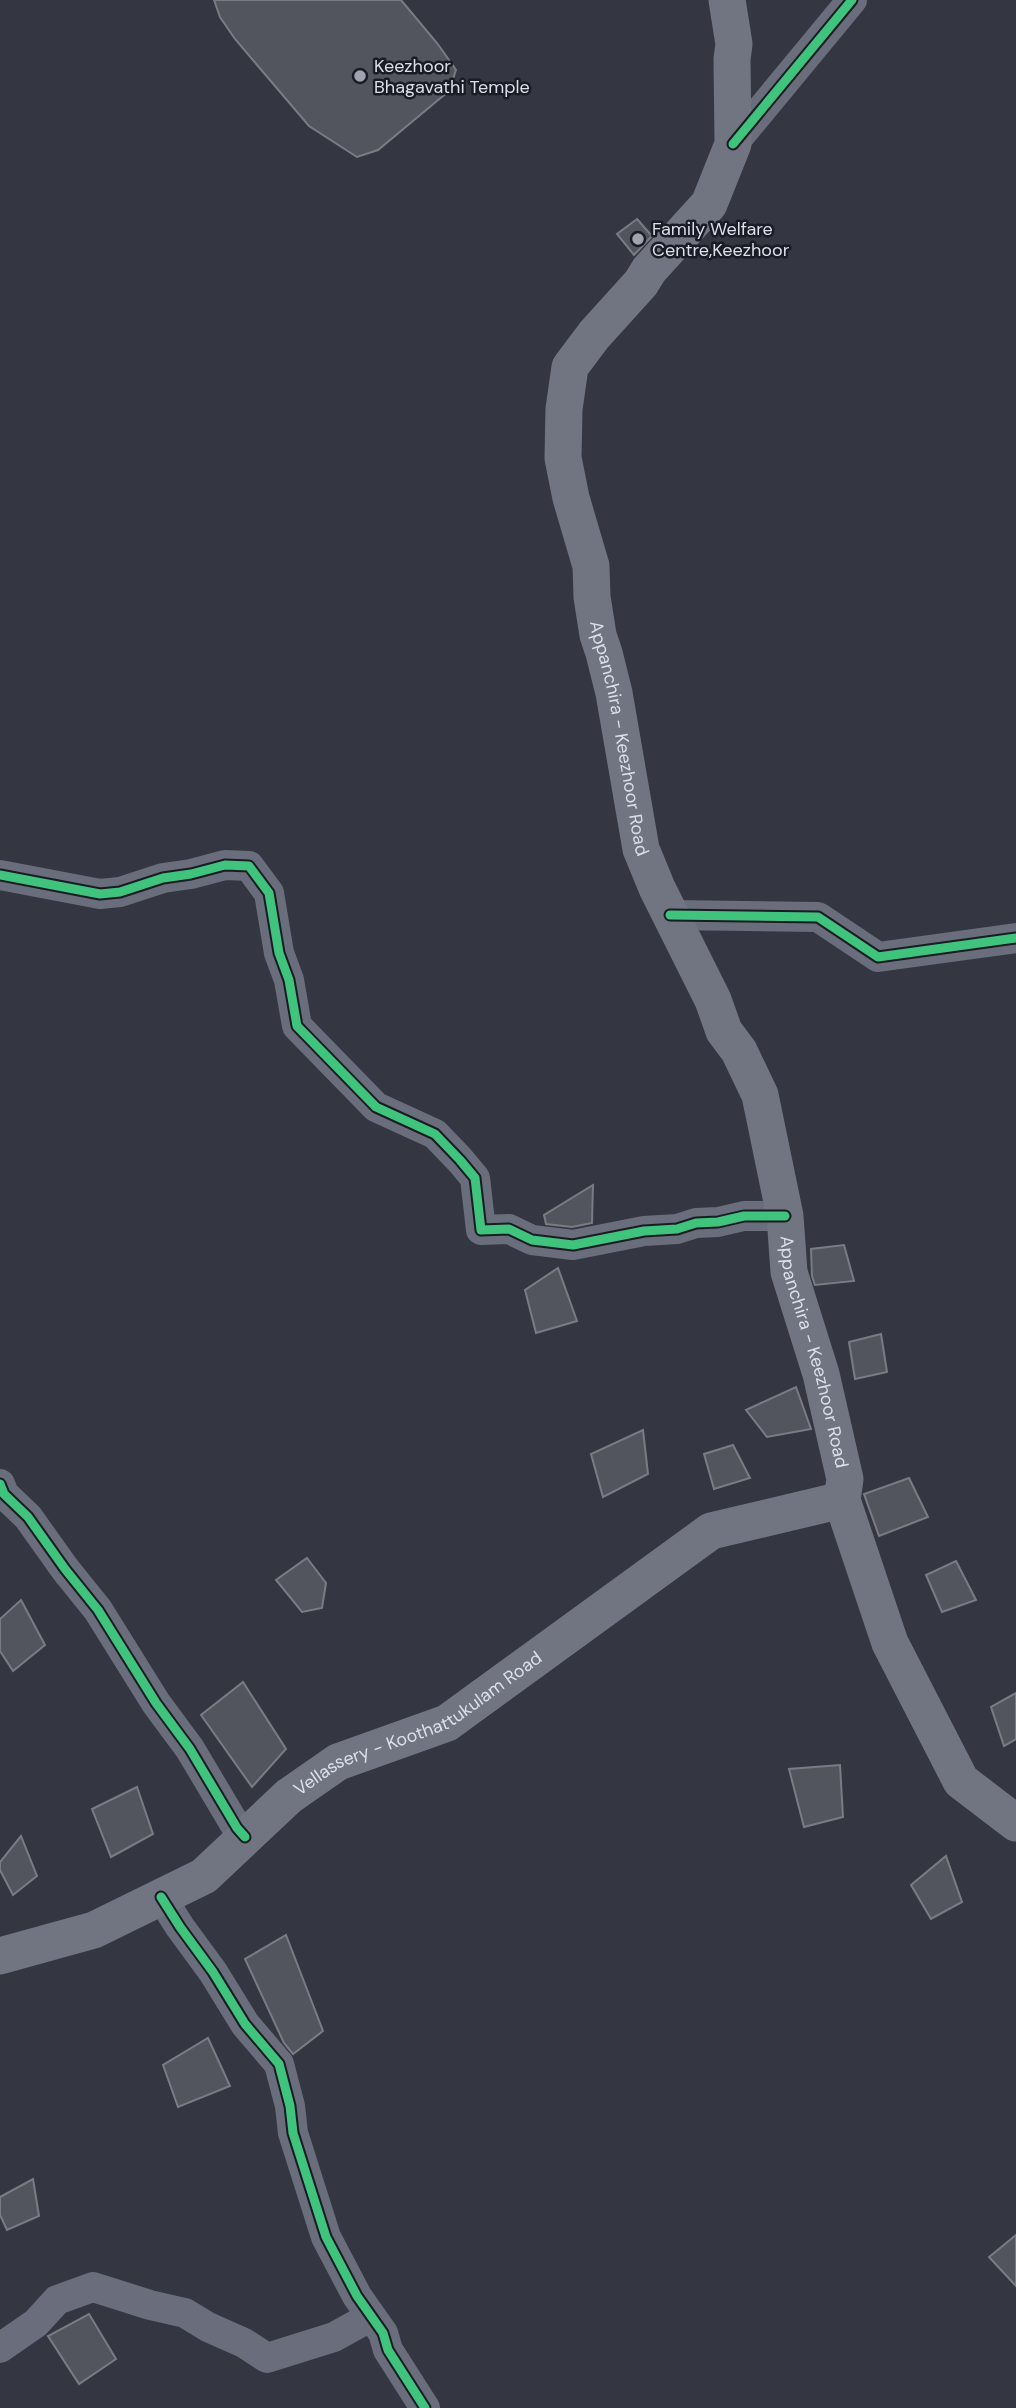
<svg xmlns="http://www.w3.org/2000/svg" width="1016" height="2408" font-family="'DM Sans',sans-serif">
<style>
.building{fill:#52555e;stroke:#797c85;stroke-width:2}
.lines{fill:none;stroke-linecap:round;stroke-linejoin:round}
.minor{stroke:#696d7c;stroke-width:30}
.major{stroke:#717582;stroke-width:37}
.cycleway-casing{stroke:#191c24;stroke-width:13}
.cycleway{stroke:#40c37c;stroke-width:9}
.poi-dot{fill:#a1a4b0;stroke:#191c24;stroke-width:2.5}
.labels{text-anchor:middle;stroke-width:5;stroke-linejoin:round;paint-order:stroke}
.poi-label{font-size:18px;fill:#dcdfeb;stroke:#191c24;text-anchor:start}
.street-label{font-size:18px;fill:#dcdfeb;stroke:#191c24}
</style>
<rect width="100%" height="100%" fill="#343741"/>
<g class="building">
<polygon points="214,0 401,0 437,43 456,70 449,91 378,150 357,157 309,126 235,39 220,17"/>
<polygon points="637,219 652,236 634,255 617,234"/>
<polygon points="593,1185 592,1223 572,1227 546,1224 544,1215"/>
<polygon points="844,1245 854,1281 815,1285 812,1276 811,1249"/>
<polygon points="558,1268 577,1321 536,1333 525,1290"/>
<polygon points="881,1334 887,1372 855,1379 849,1342"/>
<polygon points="796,1387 811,1429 767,1437 746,1410"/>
<polygon points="643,1430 648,1474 603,1497 591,1454"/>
<polygon points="733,1445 750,1478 714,1489 704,1454"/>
<polygon points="909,1478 928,1517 879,1536 864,1494"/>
<polygon points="307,1558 326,1583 322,1608 302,1612 276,1580"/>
<polygon points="956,1561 976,1600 942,1612 926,1575"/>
<polygon points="21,1600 45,1645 13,1671 0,1651 0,1619"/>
<polygon points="243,1682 286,1749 252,1787 201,1715"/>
<polygon points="1016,1693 1016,1739 1004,1746 991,1707"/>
<polygon points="840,1765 843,1817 804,1827 789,1769"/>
<polygon points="137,1787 153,1834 111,1857 92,1809"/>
<polygon points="21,1836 37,1876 13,1895 0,1870 0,1862"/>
<polygon points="946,1856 962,1902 931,1919 911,1885"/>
<polygon points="286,1935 323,2031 293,2054 284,2043 245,1959"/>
<polygon points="208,2038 230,2086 178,2107 163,2065"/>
<polygon points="33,2179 39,2216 7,2230 0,2215 0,2197"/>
<polygon points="1016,2235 1016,2286 989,2257"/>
<polygon points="89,2314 116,2359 79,2384 48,2336"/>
</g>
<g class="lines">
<g class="minor">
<polyline points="733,144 852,0"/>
<polyline points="0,875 100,894 120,892 163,878 191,874 225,865 249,866 269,893 279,953 289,980 297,1026 376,1107 435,1134 460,1160 475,1178 481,1230 509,1229 532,1240 573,1245 644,1231 677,1229 696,1223 718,1222 744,1216 785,1216"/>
<polyline points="670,915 818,917 878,957 1016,938"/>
<polyline points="0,1484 4,1494 28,1517 65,1569 98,1610 156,1703 190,1749 237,1828 245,1837"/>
<polyline points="161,1897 180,1927 213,1972 245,2024 279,2064 290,2106 293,2133 326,2237 357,2296 383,2333 388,2350 425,2408"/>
<polyline points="0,2348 36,2323 57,2300 93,2287 150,2305 185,2313 208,2327 244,2343 267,2358 334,2337 370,2317"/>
</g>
<g class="major">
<path id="s1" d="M727 0 734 44 732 59 733 144 709 204 649 270 641 283 594 335 570 367 564 409 563 458 571 498 591 566 592 597 598 635 604 653 614 693 641 849 657 888 713 1000 724 1031 739 1051 760 1095 785 1216 789 1272 821 1374 845 1479 842 1500 890 1643 961 1781 1016 1823"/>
<path id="s2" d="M0 1956 94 1930 204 1876 289 1796 338 1762 447 1723 711 1531 842 1500"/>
</g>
<g class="cycleway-casing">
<g id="cycleway">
<polyline points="733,144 852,0"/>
<polyline points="0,875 100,894 120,892 163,878 191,874 225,865 249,866 269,893 279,953 289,980 297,1026 376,1107 435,1134 460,1160 475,1178 481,1230 509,1229 532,1240 573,1245 644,1231 677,1229 696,1223 718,1222 744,1216 785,1216"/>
<polyline points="670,915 818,917 878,957 1016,938"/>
<polyline points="0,1484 4,1494 28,1517 65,1569 98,1610 156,1703 190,1749 237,1828 245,1837"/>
<polyline points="161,1897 180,1927 213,1972 245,2024 279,2064 290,2106 293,2133 326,2237 357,2296 383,2333 388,2350 425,2408"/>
</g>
</g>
<use href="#cycleway" class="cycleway"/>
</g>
<g class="poi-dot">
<circle cx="360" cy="76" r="7"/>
<circle cx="638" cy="239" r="7"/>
</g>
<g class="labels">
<g class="poi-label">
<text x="374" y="72">Keezhoor<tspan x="374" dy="21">Bhagavathi Temple</tspan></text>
<text x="652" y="235">Family Welfare<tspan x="652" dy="21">Centre,Keezhoor</tspan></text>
</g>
<g class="street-label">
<text dy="6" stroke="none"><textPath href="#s1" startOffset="802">Appanchira - Keezhoor Road</textPath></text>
<text dy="6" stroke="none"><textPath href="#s1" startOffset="1452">Appanchira - Keezhoor Road</textPath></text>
<text dy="6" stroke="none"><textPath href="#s2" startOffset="486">Vellassery - Koothattukulam Road</textPath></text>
</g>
</g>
</svg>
